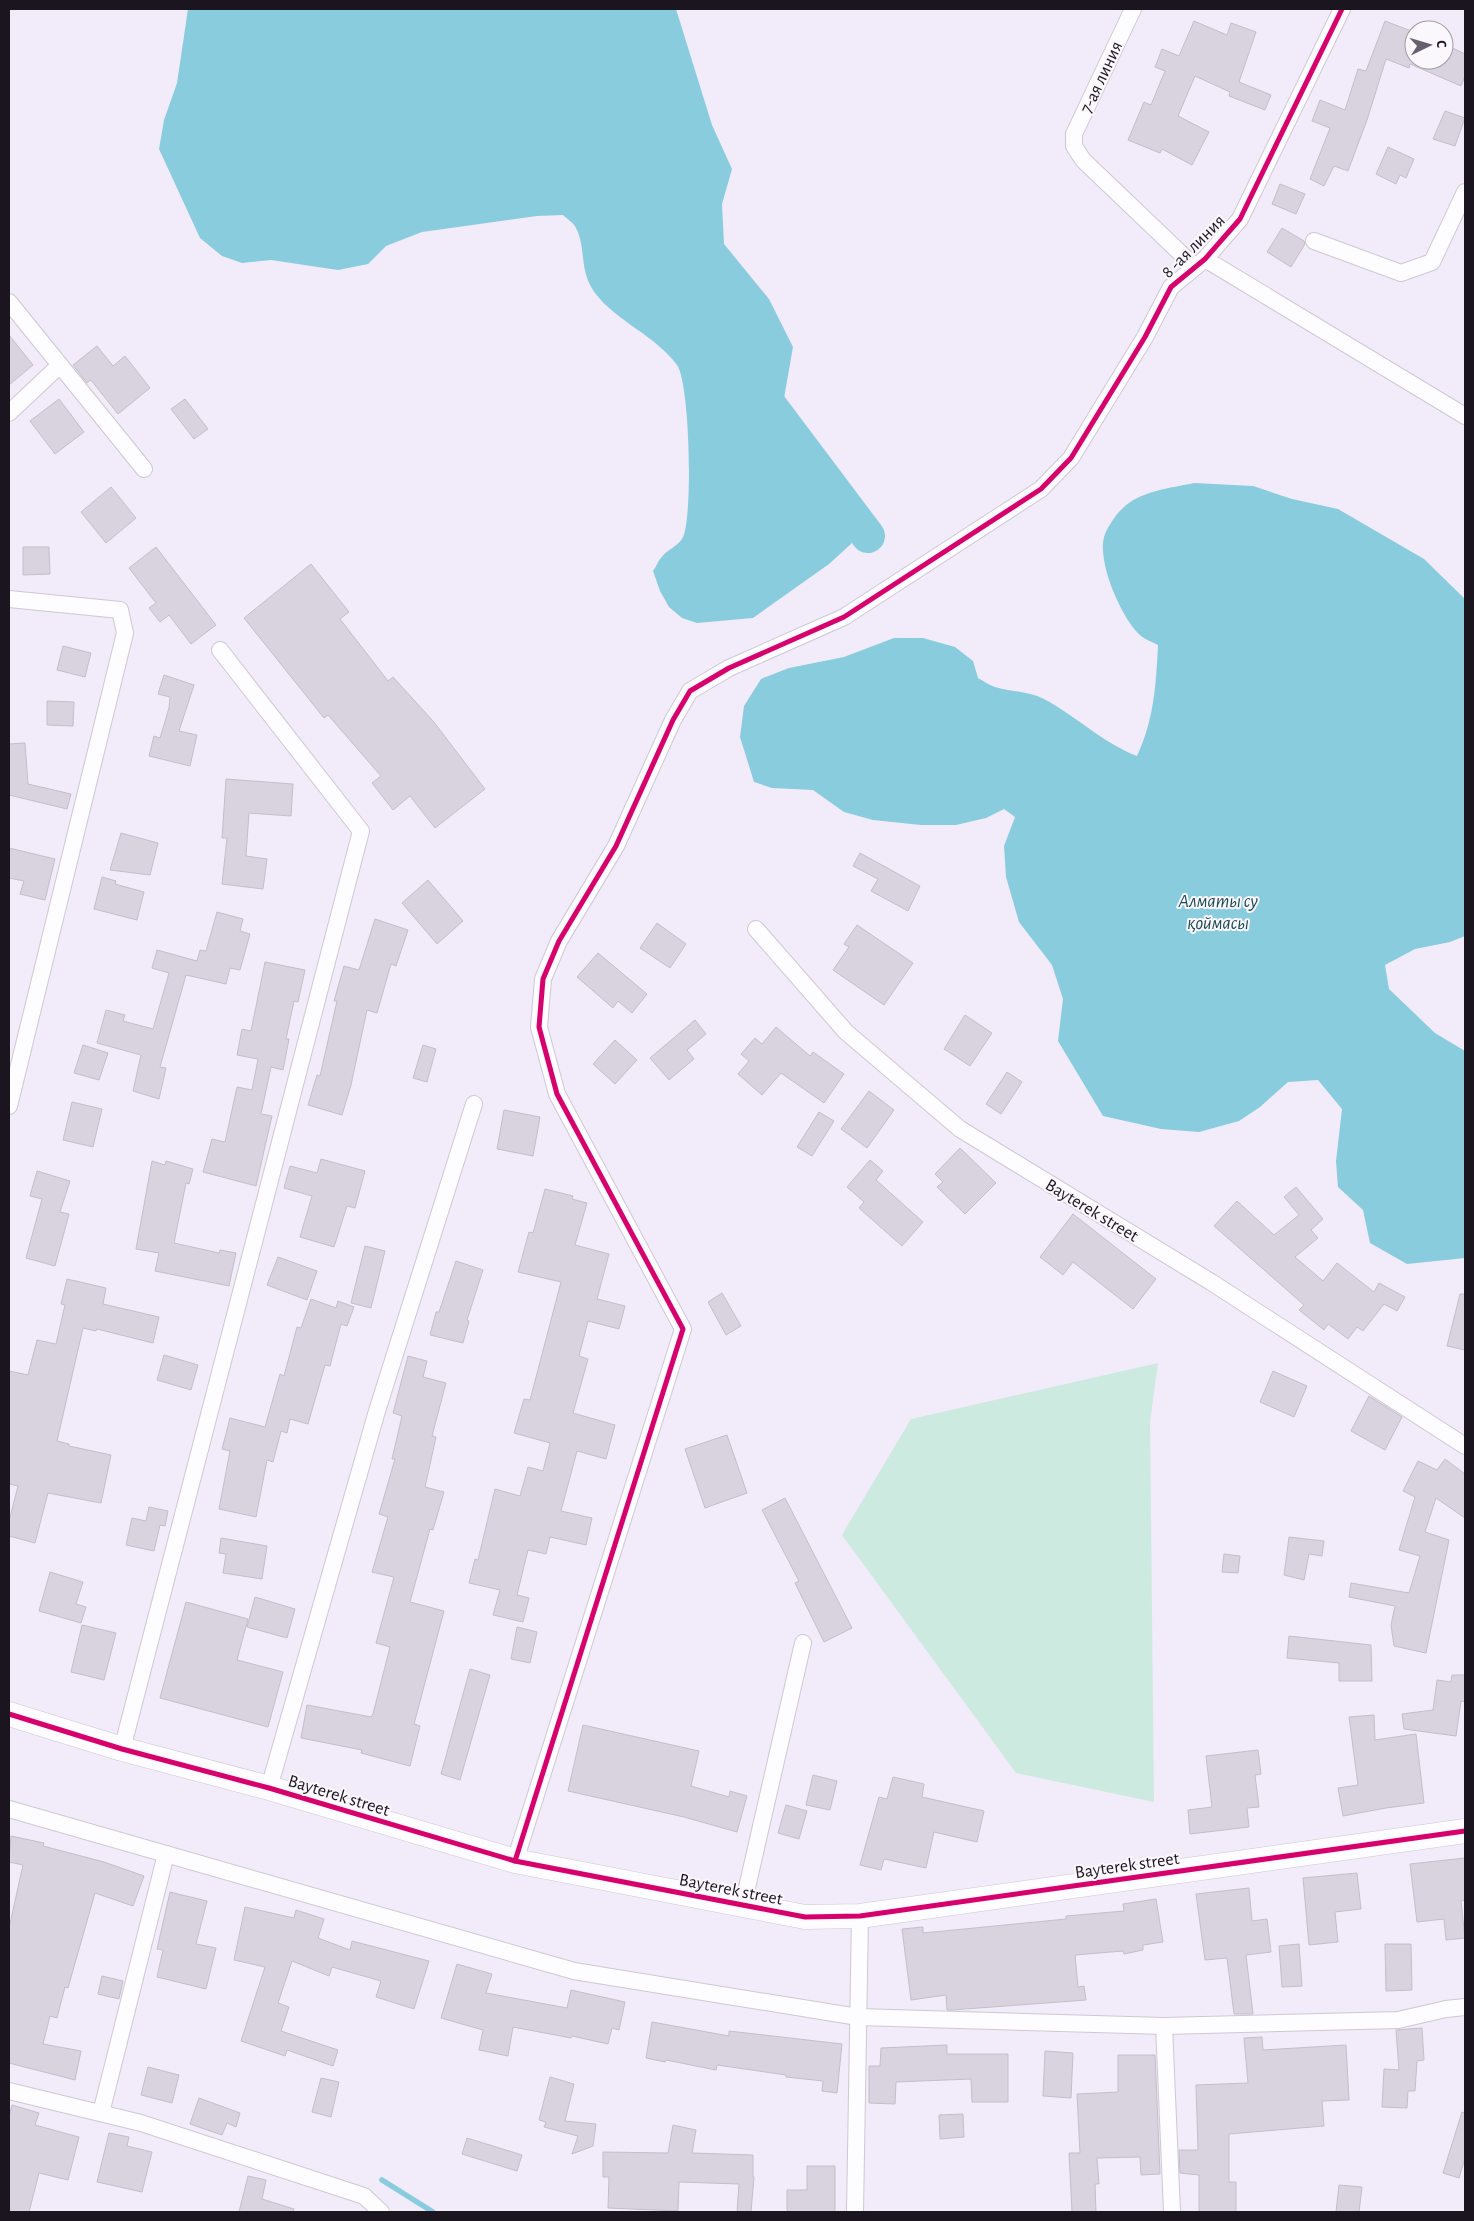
<svg xmlns="http://www.w3.org/2000/svg" width="1474" height="2221" font-family="'Alegreya Sans',sans-serif">
<style>
.green{fill:#cdeae1}
.water{fill:#89ccde}
.lines{fill:none;stroke-linecap:round;stroke-linejoin:round}
.stream{stroke:#89ccde;stroke-width:5.5}
.river{stroke:#89ccde;stroke-width:34}
.building{fill:#d9d3e0;stroke:#c4beca}
.street-casing{stroke:#cec8d4;stroke-width:18}
.secondary-casing{stroke:#cec8d4;stroke-width:25}
.street{stroke:#fdfcfe;stroke-width:16}
.secondary{stroke:#fdfcfe;stroke-width:24}
.cycleway-casing{stroke:#faf7fd;stroke-width:8}
.cycleway{stroke:#d6006c;stroke-width:5}
.labels{text-anchor:middle;stroke-width:4;stroke-linejoin:round;paint-order:stroke}
.street-label{font-size:18px;fill:#1b1520;stroke:#faf7fd}
.water-label{font-size:19px;font-style:italic;fill:#1c4851;stroke:#faf7fd}
</style>
<rect width="100%" height="100%" fill="#f2ebf9"/>
<polygon class="green" points="1158,1363 1150,1422 1154,1802 1016,1773 842,1535 911,1419"/>
<g class="water">
<path d="M188 9H676L712 125 732 169 722 204 724 244 769 299 793 347 780 421 795 459 835 476 860 523 851 544 829 564 753 618 697 623 682 618 669 607 660 591 653 571C656 567 658 561 661 558 666 550 679 546 683 537 693 516 690 383 677 365 655 335 617 322 595 293 578 269 587 250 576 228 574 223 567 219 563 215L537 216 422 232 386 246 368 264 338 270 271 260 242 263 222 256 200 238 159 149 164 120 177 83Z"/>
<path d="M1194 483 1253 486 1292 499 1338 509 1424 559 1465 599V936L1450 942 1415 949 1385 965 1389 989 1435 1033 1465 1051V1258L1407 1264 1370 1243 1363 1210 1338 1187 1336 1161 1342 1109 1318 1080 1288 1082 1260 1107 1239 1121 1199 1132 1161 1129 1103 1116 1058 1041 1063 999 1052 965 1019 922 1006 877 1004 846 1015 817 1004 809 986 818 956 825H921L873 820 844 812 813 790 772 788 754 782 740 737 744 706 761 679 789 668 844 657 894 638H923L955 647 973 661 978 678C984 681 989 685 995 687 1011 692 1029 691 1044 699 1076 716 1103 743 1137 756 1154 720 1156 685 1158 645 1153 642 1146 640 1141 636 1122 620 1095 559 1105 534 1108 527 1116 514 1122 509 1139 491 1171 488 1194 483Z"/>
</g>
<g class="lines">
<polyline class="stream" points="382,2180 433,2212"/>
<polyline class="river" points="753,383 868,536"/>
</g>
<g class="building">
<polygon points="1194,21 1227,35 1231,23 1256,32 1239,82 1271,95 1265,110 1229,96 1230,92 1195,76 1178,116 1209,132 1192,165 1162,149 1160,153 1128,140 1144,102 1151,105 1165,71 1155,67 1162,49 1179,56"/>
<polygon points="1385,21 1414,32 1414,60 1444,60 1444,44 1465,54 1465,76 1461,86 1410,64 1409,68 1386,59 1367,120 1348,171 1334,166 1324,186 1310,179 1330,128 1312,121 1320,100 1345,110 1358,69 1366,71"/>
<polygon points="1445,111 1465,118 1455,146 1433,139"/>
<polygon points="1388,147 1414,159 1406,178 1400,175 1396,184 1376,174"/>
<polygon points="1280,184 1305,194 1296,214 1272,204"/>
<polygon points="1282,228 1304,241 1305,244 1291,267 1267,252"/>
<polygon points="9,335 33,365 9,385"/>
<polygon points="97,346 113,366 125,356 150,388 118,414 91,380 87,383 73,365"/>
<polygon points="59,399 84,432 55,454 30,421"/>
<polygon points="185,399 208,429 194,439 171,409"/>
<polygon points="111,487 136,518 106,543 81,512"/>
<polygon points="23,547 49,547 50,574 23,575"/>
<polygon points="156,547 216,625 191,644 169,615 160,622 149,608 156,603 129,568"/>
<polygon points="311,564 349,612 340,619 388,681 393,677 433,721 485,789 435,828 410,796 393,810 372,783 381,776 328,715 324,718 244,618"/>
<polygon points="63,646 91,653 85,677 57,670"/>
<polygon points="164,675 194,685 179,731 197,735 190,766 149,756 154,736 160,738 169,708 170,697 158,694"/>
<polygon points="47,701 74,702 73,726 47,725"/>
<polygon points="25,743 28,784 71,794 67,809 9,795 9,744"/>
<polygon points="226,779 293,784 291,816 249,813 246,856 267,859 263,889 222,884 227,838 222,838"/>
<polygon points="121,833 158,843 150,875 110,870"/>
<polygon points="9,848 55,859 45,900 20,894 24,881 9,878"/>
<polygon points="860,853 920,886 908,911 871,891 878,879 853,866"/>
<polygon points="102,877 116,881 115,884 144,892 137,920 94,909"/>
<polygon points="428,880 463,921 437,944 402,903"/>
<polygon points="217,912 243,919 240,931 250,934 240,970 230,968 226,984 186,975 160,1067 166,1068 159,1099 133,1091 141,1055 97,1043 106,1010 125,1015 123,1021 153,1029 169,973 152,968 157,950 197,961 200,950 206,951"/>
<polygon points="375,919 408,930 396,966 391,964 377,1013 367,1010 351,1085 342,1115 308,1105 317,1075 320,1076 337,1001 334,1001 344,966 359,970"/>
<polygon points="657,923 686,944 670,968 640,948"/>
<polygon points="857,925 913,963 884,1005 833,970 849,947 844,944"/>
<polygon points="598,953 647,994 632,1013 618,1001 613,1008 577,977"/>
<polygon points="265,962 305,970 298,1002 294,1001 286,1039 289,1039 283,1070 271,1067 261,1114 272,1116 256,1186 203,1172 212,1139 225,1142 237,1087 252,1090 258,1059 237,1055 242,1029 251,1031"/>
<polygon points="965,1015 992,1033 970,1066 944,1049"/>
<polygon points="695,1020 706,1034 687,1050 694,1059 669,1080 650,1058"/>
<polygon points="776,1027 810,1056 813,1052 844,1074 824,1103 781,1073 762,1095 738,1074 749,1061 741,1054 755,1038 762,1044"/>
<polygon points="615,1040 637,1060 615,1084 593,1064"/>
<polygon points="83,1045 108,1053 99,1080 74,1073"/>
<polygon points="423,1045 436,1049 427,1082 413,1078"/>
<polygon points="1007,1072 1022,1082 1001,1114 986,1104"/>
<polygon points="869,1091 894,1110 867,1148 841,1129"/>
<polygon points="72,1102 102,1109 93,1147 63,1140"/>
<polygon points="504,1110 540,1117 533,1156 497,1149"/>
<polygon points="819,1112 834,1121 812,1156 797,1147"/>
<polygon points="960,1148 996,1183 965,1214 937,1187 943,1182 935,1174"/>
<polygon points="321,1159 365,1171 355,1208 347,1206 334,1247 300,1237 312,1196 284,1188 290,1166 317,1173"/>
<polygon points="870,1160 883,1171 876,1180 923,1222 902,1246 859,1208 864,1202 847,1187"/>
<polygon points="152,1161 165,1165 166,1161 193,1169 189,1184 186,1183 174,1243 219,1253 220,1250 236,1253 229,1286 155,1271 159,1253 136,1249"/>
<polygon points="37,1171 70,1181 60,1212 69,1214 55,1266 26,1258 42,1199 30,1196"/>
<polygon points="1296,1187 1323,1219 1311,1230 1318,1238 1295,1257 1323,1281 1337,1263 1374,1292 1379,1283 1405,1297 1397,1311 1384,1304 1363,1331 1357,1327 1348,1339 1328,1324 1324,1330 1299,1310 1304,1305 1214,1226 1237,1201 1274,1235 1299,1215 1284,1197"/>
<polygon points="545,1189 573,1196 572,1199 587,1203 575,1245 609,1254 597,1299 625,1306 619,1329 588,1321 579,1356 588,1359 573,1413 615,1425 606,1459 577,1451 561,1511 592,1518 586,1545 550,1537 546,1554 528,1550 517,1595 529,1598 523,1622 493,1615 500,1590 469,1583 475,1559 478,1560 495,1489 520,1496 528,1467 543,1471 550,1443 514,1433 524,1399 530,1400 561,1282 518,1272 529,1232 533,1233"/>
<polygon points="1073,1214 1156,1279 1133,1309 1073,1262 1063,1275 1040,1257"/>
<polygon points="365,1246 385,1251 371,1308 351,1303"/>
<polygon points="278,1257 317,1271 307,1300 267,1285"/>
<polygon points="456,1261 483,1270 467,1320 469,1321 463,1343 430,1335 436,1312 439,1312"/>
<polygon points="67,1279 106,1288 103,1304 159,1317 153,1343 97,1329 96,1331 83,1328 57,1441 69,1444 69,1446 111,1455 101,1503 48,1493 35,1543 9,1536 9,1521 18,1486 9,1484 9,1371 28,1375 37,1340 56,1344 65,1305 61,1304"/>
<polygon points="722,1293 741,1326 726,1335 708,1302"/>
<polygon points="1460,1294 1465,1294 1465,1350 1447,1346"/>
<polygon points="311,1299 336,1308 338,1301 354,1307 347,1326 341,1324 330,1366 325,1365 308,1424 290,1419 287,1433 281,1431 273,1462 267,1460 256,1517 219,1509 230,1451 222,1449 230,1418 265,1427 280,1374 284,1376 297,1327 301,1328"/>
<polygon points="164,1355 198,1365 191,1390 157,1380"/>
<polygon points="408,1356 427,1361 423,1377 446,1383 432,1436 436,1437 425,1487 444,1492 433,1530 430,1529 410,1602 444,1611 414,1724 420,1726 410,1766 361,1753 362,1750 301,1738 307,1705 371,1717 373,1714 390,1647 376,1643 394,1577 372,1572 388,1517 379,1514 395,1459 392,1459 402,1416 393,1413"/>
<polygon points="1273,1371 1307,1386 1294,1417 1260,1402"/>
<polygon points="1369,1396 1402,1417 1385,1450 1351,1431"/>
<polygon points="727,1435 747,1493 705,1508 685,1449"/>
<polygon points="1445,1459 1465,1474 1465,1518 1436,1498 1425,1532 1449,1540 1426,1653 1394,1646 1391,1625 1395,1606 1349,1597 1351,1583 1409,1593 1420,1556 1399,1550 1415,1497 1403,1491 1418,1461 1437,1470"/>
<polygon points="785,1498 852,1628 824,1642 795,1583 799,1581 762,1510"/>
<polygon points="149,1507 168,1511 165,1526 160,1525 154,1551 126,1545 132,1518 146,1521"/>
<polygon points="1289,1537 1324,1541 1322,1556 1309,1554 1304,1580 1284,1575"/>
<polygon points="221,1538 267,1546 262,1579 223,1573 226,1554 219,1553"/>
<polygon points="1224,1554 1240,1556 1238,1573 1222,1572"/>
<polygon points="50,1572 83,1582 76,1604 86,1607 81,1623 39,1611"/>
<polygon points="255,1597 295,1609 287,1638 247,1627"/>
<polygon points="186,1602 248,1619 237,1660 283,1672 268,1727 160,1698"/>
<polygon points="82,1625 116,1633 104,1680 71,1672"/>
<polygon points="517,1627 537,1632 530,1663 511,1659"/>
<polygon points="1289,1636 1371,1645 1372,1681 1339,1681 1339,1663 1287,1658"/>
<polygon points="470,1669 490,1675 460,1780 441,1774"/>
<polygon points="1452,1675 1465,1675 1465,1702 1461,1701 1456,1736 1404,1729 1402,1714 1433,1710 1437,1680 1451,1682"/>
<polygon points="1374,1715 1375,1740 1416,1734 1424,1803 1386,1808 1343,1816 1338,1788 1358,1785 1349,1717"/>
<polygon points="583,1725 699,1751 691,1786 729,1797 730,1791 747,1796 737,1832 684,1817 568,1791"/>
<polygon points="1258,1750 1261,1774 1255,1775 1259,1807 1247,1808 1249,1827 1190,1834 1188,1810 1212,1807 1206,1756"/>
<polygon points="813,1775 837,1781 830,1810 806,1805"/>
<polygon points="893,1777 924,1784 922,1797 984,1811 977,1842 934,1832 926,1868 884,1859 881,1870 860,1865 879,1797 887,1799"/>
<polygon points="786,1805 807,1811 799,1839 778,1833"/>
<polygon points="11,1836 44,1843 43,1846 104,1862 144,1876 133,1906 95,1893 68,1988 65,1987 57,2018 50,2016 43,2044 81,2051 75,2080 9,2063 9,1928 23,1865 9,1862"/>
<polygon points="1465,1858 1465,1900 1461,1901 1465,1938 1446,1940 1444,1919 1417,1922 1410,1864"/>
<polygon points="1357,1873 1361,1909 1335,1912 1338,1942 1309,1945 1303,1878"/>
<polygon points="1249,1888 1252,1921 1267,1919 1271,1952 1246,1955 1253,2014 1234,2014 1227,1958 1205,1960 1196,1894"/>
<polygon points="170,1892 207,1901 196,1944 216,1948 206,1989 157,1977 163,1950 157,1949"/>
<polygon points="1156,1899 1163,1942 1143,1945 1143,1950 1124,1954 1123,1951 1075,1955 1078,1987 1084,1986 1086,2000 952,2010 947,2010 946,1995 911,2000 902,1929 923,1927 923,1933 1066,1919 1066,1916 1124,1911 1123,1904"/>
<polygon points="245,1907 294,1918 296,1910 324,1919 318,1938 350,1950 352,1941 429,1961 414,2009 376,1997 381,1981 332,1967 329,1976 292,1961 278,2003 289,2007 281,2031 338,2050 333,2066 287,2050 285,2056 241,2041 265,1967 234,1960"/>
<polygon points="1299,1944 1302,1986 1282,1987 1279,1946"/>
<polygon points="1385,1944 1411,1944 1412,1990 1386,1991"/>
<polygon points="457,1964 492,1974 486,1993 567,2008 571,1990 625,2002 619,2030 612,2028 608,2044 572,2036 571,2038 513,2027 508,2056 479,2050 483,2030 441,2018"/>
<polygon points="102,1976 123,1981 119,1999 98,1994"/>
<polygon points="652,2022 729,2036 729,2031 842,2044 837,2093 822,2091 823,2081 786,2077 786,2075 717,2065 716,2070 666,2060 665,2062 646,2058"/>
<polygon points="1422,2028 1424,2060 1417,2061 1415,2091 1408,2091 1407,2108 1382,2107 1384,2069 1399,2070 1396,2030"/>
<polygon points="1262,2037 1263,2050 1346,2045 1349,2100 1322,2101 1324,2126 1229,2134 1229,2182 1236,2182 1236,2212 1199,2212 1199,2175 1180,2173 1179,2150 1198,2150 1196,2085 1248,2083 1244,2038"/>
<polygon points="947,2045 947,2054 1008,2054 1008,2102 972,2102 971,2079 896,2082 895,2104 869,2103 869,2066 880,2066 881,2048"/>
<polygon points="1045,2051 1073,2053 1071,2098 1043,2096"/>
<polygon points="1118,2055 1155,2055 1160,2174 1141,2175 1140,2157 1097,2158 1099,2184 1095,2184 1096,2212 1072,2212 1069,2153 1080,2153 1077,2094 1118,2092"/>
<polygon points="148,2067 179,2075 172,2103 141,2095"/>
<polygon points="550,2077 574,2084 565,2121 596,2124 593,2146 572,2154 578,2136 544,2127 546,2122 539,2120"/>
<polygon points="321,2078 339,2082 331,2117 312,2112"/>
<polygon points="199,2098 240,2113 236,2127 227,2123 222,2135 190,2124"/>
<polygon points="12,2105 39,2113 35,2125 79,2137 68,2180 39,2173 29,2212 9,2212 9,2117"/>
<polygon points="1462,2112 1465,2113 1465,2158 1459,2178 1443,2173"/>
<polygon points="963,2114 964,2137 940,2139 939,2115"/>
<polygon points="673,2125 696,2130 692,2153 753,2155 753,2177 754,2177 751,2212 737,2212 739,2184 679,2182 678,2211 608,2208 609,2177 603,2177 603,2152 668,2153"/>
<polygon points="109,2133 129,2137 127,2146 152,2152 142,2192 97,2182"/>
<polygon points="467,2138 522,2155 517,2171 462,2154"/>
<polygon points="807,2166 835,2166 835,2212 787,2212 787,2190 807,2190"/>
<polygon points="248,2176 266,2180 262,2199 294,2209 293,2212 239,2212"/>
<polygon points="1339,2185 1362,2187 1359,2212 1336,2212"/>
</g>
<g class="lines">
<g class="street-casing">
<g id="street">
<polyline points="1133,9 1074,134 1074,146 1083,160 1195,267"/>
<polyline points="1314,241 1401,273 1432,262 1465,192"/>
<polyline points="1205,259 1465,416"/>
<polyline points="9,302 144,469"/>
<polyline points="9,413 60,365"/>
<polyline points="9,599 120,610 125,633 9,1106"/>
<polyline points="756,929 846,1032 960,1129 1211,1282 1465,1446"/>
<polyline points="122,1749 361,831 220,650"/>
<polyline points="269,1788 377,1411 474,1104"/>
<polyline points="9,1809 574,1971 858,2017 1164,2026 1398,2020 1446,2009 1465,2007"/>
<polyline points="515,1861 683,1329 557,1094 539,1027 543,979 559,941 616,846 673,720 690,691 729,668 844,617 1041,489 1071,458 1145,337 1171,287 1205,259 1240,219 1342,9"/>
<polyline points="743,1905 803,1643"/>
<polyline points="1164,2026 1172,2212"/>
<polyline points="9,2091 141,2123 364,2196 381,2212"/>
<polyline points="101,2113 166,1854"/>
<polyline points="855,2212 860,1916"/>
</g>
</g>
<g class="secondary-casing">
<polyline id="secondary" points="9,1714 122,1749 269,1788 515,1861 805,1917 860,1916 1465,1831"/>
</g>
<use href="#street" class="street"/>
<use href="#secondary" class="secondary"/>
<g class="cycleway-casing">
<g id="cycleway">
<polyline points="9,1714 122,1749 269,1788 515,1861 805,1917 860,1916 1465,1831"/>
<polyline points="515,1861 683,1329 557,1094 539,1027 543,979 559,941 616,846 673,720 690,691 729,668 844,617 1041,489 1071,458 1145,337 1171,287 1205,259 1240,219 1342,9"/>
</g>
</g>
<use href="#cycleway" class="cycleway"/>
</g>
<g class="labels">
<g class="street-label">
<text transform="translate(1101 77) rotate(-65)" y="6">7-ая линия</text>
<text transform="translate(1193 246) rotate(-45)" y="6">8 -ая линия</text>
<text transform="translate(1092 1210) rotate(31)" y="6">Bayterek street</text>
<text transform="translate(339 1795) rotate(17)" y="6">Bayterek street</text>
<text transform="translate(1127 1865) rotate(-8)" y="6">Bayterek street</text>
<text transform="translate(731 1889) rotate(11)" y="6">Bayterek street</text>
</g>
<g class="water-label">
<text x="1218" y="907">Алматы су<tspan x="1218" dy="22">қоймасы</tspan></text>
</g>
</g>
<rect width="1474" height="2221" fill="none" stroke="#1b1520" stroke-width="20"/>
<g transform="translate(1429 45) rotate(85)"><circle r="24" fill="#faf7fd" stroke="#a19da5"/>
<path d="M0-4L9 19L0 12L-9 19Z" fill="#66606c"/>
<text y="-8" font-size="14" font-weight="bold" text-anchor="middle" fill="#1b1520">С</text>
</g>
</svg>
